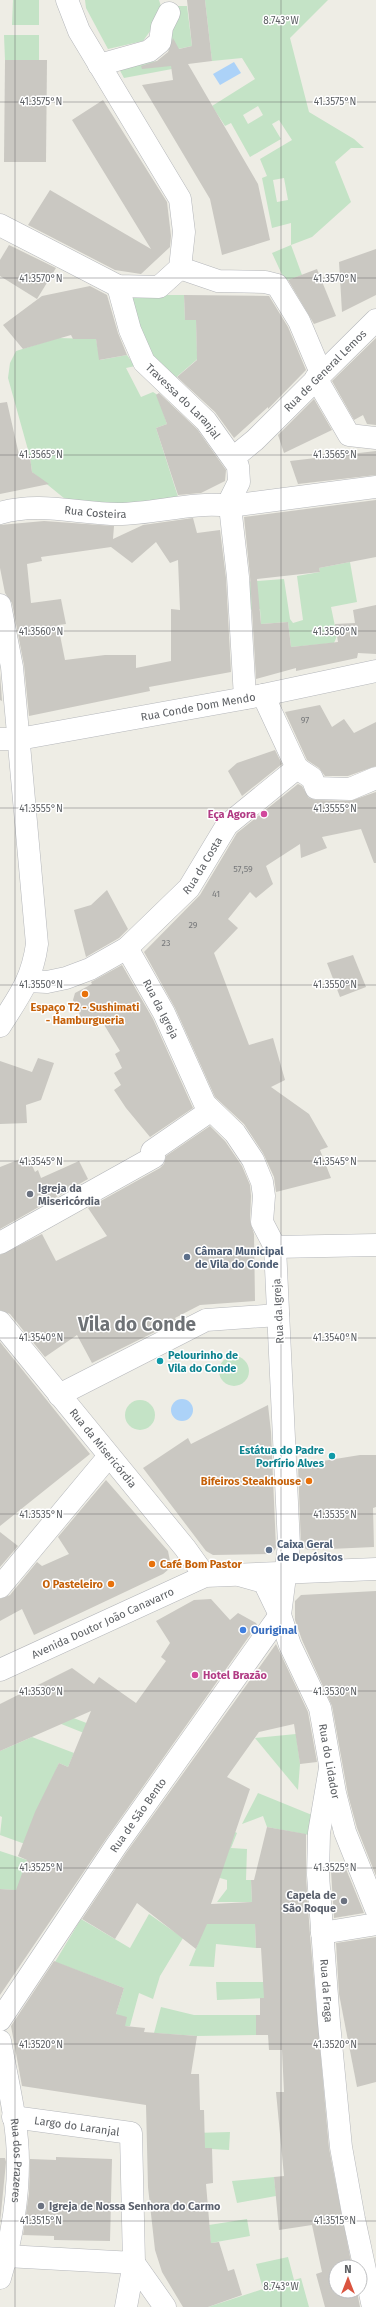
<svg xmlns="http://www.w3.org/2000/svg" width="376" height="2307" font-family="'Fira Sans',sans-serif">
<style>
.green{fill:#c4e3c6;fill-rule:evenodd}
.water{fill:#acd2f8}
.building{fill:#cac8c2;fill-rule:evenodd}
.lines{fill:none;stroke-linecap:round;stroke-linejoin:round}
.minor-casing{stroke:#b5b7bb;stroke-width:23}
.minor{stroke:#fff;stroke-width:22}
.ticks{fill:none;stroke:#5d6064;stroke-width:1;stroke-opacity:0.45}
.hotel-dot{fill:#d1479c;stroke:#fff;stroke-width:1.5}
.food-dot{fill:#e8710a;stroke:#fff;stroke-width:1.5}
.worship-dot{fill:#6b7280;stroke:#fff;stroke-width:1.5}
.service-dot{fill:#5c6f8a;stroke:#fff;stroke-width:1.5}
.culture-dot{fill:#0f9aa8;stroke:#fff;stroke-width:1.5}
.shop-dot{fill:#3f7fe0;stroke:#fff;stroke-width:1.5}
.labels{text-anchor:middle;stroke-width:3;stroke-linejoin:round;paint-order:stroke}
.number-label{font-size:9px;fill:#787a7c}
.street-label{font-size:11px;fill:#5d6064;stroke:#fff}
.hotel-label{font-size:11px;font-weight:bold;fill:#b23c85;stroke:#fff;text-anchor:end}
.food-label{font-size:11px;font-weight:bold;fill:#c56008;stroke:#fff;text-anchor:end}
.worship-label{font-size:11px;font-weight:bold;fill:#5b616d;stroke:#fff;text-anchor:start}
.service-label{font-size:11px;font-weight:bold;fill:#4e5e75;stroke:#fff;text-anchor:start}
.culture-label{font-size:11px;font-weight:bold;fill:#0d838f;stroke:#fff;text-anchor:start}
.shop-label{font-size:11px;font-weight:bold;fill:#366cbe;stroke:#fff;text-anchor:start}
.town-label{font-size:19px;font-weight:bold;fill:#6e7276;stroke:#fff}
.ticks-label{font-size:10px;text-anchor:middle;fill:#5d6064;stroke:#fff;stroke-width:3;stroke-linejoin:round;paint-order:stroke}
</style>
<rect width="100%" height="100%" fill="#eeede5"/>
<g class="green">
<polygon points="13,0 39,0 39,25 12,25"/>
<polygon points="85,0 159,0 163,13 143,41 108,49 86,8"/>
<path d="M205 0H328L290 38 309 112 354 139 364 148H351L335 162 351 202 312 237 291 245 302 275 285 281 272 253 291 245V223L272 228 262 178 267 176 260 159 292 140 279 120 272 124 281 139 250 157 231 123 225 126 212 106 255 79 242 58 212 61ZM258 106 263 115 248 124 243 115ZM284 178 288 200 277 202 273 180Z"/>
<polygon points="176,6 187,6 192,46 169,51"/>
<polygon points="4,35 39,35 39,60 5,60"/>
<polygon points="170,59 172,69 124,78 117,65 139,64"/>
<path d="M130 295H184L185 320H196L197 353 201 356 173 380C144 349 140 335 130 295Z"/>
<polygon points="58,338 96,339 100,360 127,355 135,366 126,368 141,397 153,392 170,403 162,409 167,424 156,428 180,503 112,508 70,503 32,472 30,457 8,378 10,363 16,351"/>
<polygon points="350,562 357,602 331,607 337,636 334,643 291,647 288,622 261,624 260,609 248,610 244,582 284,579 290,619 293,623 303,620 297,576 320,572 319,568"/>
<circle cx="234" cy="1371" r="15"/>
<circle cx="140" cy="1415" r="15"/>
<polygon points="17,1696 89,1724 99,1739 6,1702"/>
<polygon points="296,1734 300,1764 298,1790 255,1738"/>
<polygon points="32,1737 74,1753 68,1767 59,1763 25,1844 0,1835 2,1817 0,1816 0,1751"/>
<polygon points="258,1793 312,1815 309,1835 267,1827 263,1816 242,1824"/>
<polygon points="206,1817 237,1833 231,1848 247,1849 246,1880 251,1880 252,1902 217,1902 227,1889 227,1880 220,1878"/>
<polygon points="0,1851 27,1860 27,1891 0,1889"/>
<polygon points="149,1914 183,1938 160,1976 153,1999 139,1993 130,2026 125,2026 116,2014 124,1988 55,1962 81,1919 130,1948"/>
<polygon points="202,1923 255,1924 256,1948 216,1944 214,1967 189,1966 198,1944 190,1940"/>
<polygon points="216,1982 268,1982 269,1998 217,2000"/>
<polygon points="161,2007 194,2015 256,2015 256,2035 197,2036 154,2033"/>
<polygon points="230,2132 229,2150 194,2148 194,2133"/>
<polygon points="274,2177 276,2196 237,2203 232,2181"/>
<polygon points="247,2219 250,2236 211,2243 209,2225"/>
<polygon points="288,2257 294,2280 301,2278 309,2307 208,2307 263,2289 256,2264"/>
</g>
<g class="water">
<polygon points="234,62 241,73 220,85 213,74"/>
<circle cx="182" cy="1410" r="11"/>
</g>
<g class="building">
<polygon points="187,0 205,0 212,61 188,64 258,184 270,240 222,255 210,199 142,85 173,80 171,66 142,69 141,66 157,61 168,52 173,38 179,49 192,46"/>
<polygon points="5,60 47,60 46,162 4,162"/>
<polygon points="103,100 167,202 171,236 170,247 141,274 115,270 28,225 50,190 151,249 72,120"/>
<polygon points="9,245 56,268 37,299 0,276 0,260"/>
<polygon points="376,249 376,295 342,312 339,262"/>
<polygon points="317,269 336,316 314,324 288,280"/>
<polygon points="90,286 107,295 118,333 127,355 99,360 96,339 73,339 71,335 23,349 3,325 42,296"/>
<polygon points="184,295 269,296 288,327 306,370 268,409 268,407 234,438 215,412 177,377 197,360 196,320 185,320"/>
<polygon points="376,338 376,425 367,424 363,415 354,420 332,381"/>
<polygon points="159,393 197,429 226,470 225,481 201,493 178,495 156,428 167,424 156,395"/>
<polygon points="314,399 332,430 284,453 278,435"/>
<polygon points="7,402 20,459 30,457 32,472 49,484 0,494 0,403"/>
<polygon points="376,451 376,475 298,484 290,461"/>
<polygon points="376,500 376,557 319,568 320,572 257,579 261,624 288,622 291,647 338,642 335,624 355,623 353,610 376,605 376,654 358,653 357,658 296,671 296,668 256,679 250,576 244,517"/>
<path d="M193 518 197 533 220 530 226 578 231 672 149 687 150 691 29 716 24 665 12 603 5 593 0 568V525L44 521 114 526 113 539 143 525ZM156 542 170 563 178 560 180 610 171 609V661L136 668V655H105L65 660 58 625 66 624 61 599 31 603 27 564 42 561 41 557 111 547 132 563Z"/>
<polygon points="0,673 2,701 0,700"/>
<polygon points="320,705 332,727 344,719 354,733 376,722 376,766 348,776 325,776 319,768 307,760 285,712"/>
<polygon points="275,750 282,764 242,796 228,771 237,763"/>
<polygon points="298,784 302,786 309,798 316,800 350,801 376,792 376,863 374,863 361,829 322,837 327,848 301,858 300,844 266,866 273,884 256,898 250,892 228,919 238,928 214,953 249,1045 273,1038 285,1080 271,1087 309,1114 328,1147 320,1150 331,1178 276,1192 274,1177 263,1153 244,1124 215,1097 175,1008 144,952 200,895 237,833"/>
<polygon points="107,890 128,929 119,938 86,957 74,910 91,905"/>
<polygon points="353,955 366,987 340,997 327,963"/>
<polygon points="122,965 153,1019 193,1108 150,1137 126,1108 114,1090 121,1085 114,1073 122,1068 115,1054 120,1051 100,1018 85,1026 73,1000 75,993 92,984 91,982"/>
<polygon points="38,1058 54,1063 41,1100 26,1105 27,1123 0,1124 0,1061 32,1072"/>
<polygon points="210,1126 225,1141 242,1166 250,1185 251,1196 250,1221 254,1234 255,1301 200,1305 175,1318 177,1321 92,1363 77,1335 45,1357 10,1314 0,1310 0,1255 42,1234 56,1261 107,1236 88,1208 160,1168 164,1164 166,1156"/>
<polygon points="28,1156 35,1172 38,1170 41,1178 79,1161 88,1179 0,1229 0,1167"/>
<polygon points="0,1342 90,1454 0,1526"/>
<polygon points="268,1405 271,1432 276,1548 272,1554 213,1555 206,1551 143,1468 188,1438 191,1444"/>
<polygon points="360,1455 376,1455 376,1507 373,1508 374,1547 308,1550 301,1546 298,1465"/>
<polygon points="106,1480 168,1551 170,1561 169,1569 163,1574 34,1635 22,1609 0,1621 0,1599 10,1595 37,1562 42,1566 69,1554 58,1537"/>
<polygon points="0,1532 18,1546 0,1567"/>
<polygon points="376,1591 376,1876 357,1828 348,1795 332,1706 302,1640 295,1620 295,1601 301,1595"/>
<polygon points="211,1599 230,1620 238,1613 256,1623 257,1625 106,1839 0,1995 0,1889 16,1890 27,1860 18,1856 35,1812 59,1763 68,1767 91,1711 0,1751 0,1704 72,1668 94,1684 99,1677 136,1703 166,1661 161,1657 170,1643 156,1621 194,1600"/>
<polygon points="276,1644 308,1712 317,1762 300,1764 294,1724 259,1732 227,1777 250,1789 211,1904 252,1902 251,1880 254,1880 267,1827 306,1834 306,1876 310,1935 329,2148 352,2267 336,2267 336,2291 357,2291 360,2307 325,2307 316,2274 322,2272 312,2225 279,2230 274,2177 284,2176 276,2092 284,2092 282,2050 269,2050 268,2035 256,2035 256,2015 260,2015 260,1998 264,1998 261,1948 256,1948 255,1924 207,1924 196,1949 137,1903 115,1939 82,1919 126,1853"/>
<polygon points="346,1869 364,1913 334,1918 331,1871"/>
<polygon points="376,1937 376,2082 357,2087 339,1994 336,1943"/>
<polygon points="54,1961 124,1988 116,2014 127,2017 125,2026 145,2028 144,2032 197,2036 191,2074 199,2074 200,2110 204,2110 205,2148 212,2148 213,2183 206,2184 211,2243 219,2242 228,2271 234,2269 242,2295 208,2307 183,2307 162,2272 155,2250 148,2187 146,2105 22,2086 11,2026"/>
<polygon points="56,2157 112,2159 110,2241 54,2240 54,2236 23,2235 29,2193 30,2159 56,2160"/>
<polygon points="0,2158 5,2158 6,2162 0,2223"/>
</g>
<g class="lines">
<g class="minor-casing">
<g id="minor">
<polyline points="99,65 149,51 160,42 162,27 169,13"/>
<polyline points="0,225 118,286 159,287 180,268 184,232 180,199 79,31 67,0"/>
<polyline points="180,268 218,281 265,282 277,285 299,321 321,373"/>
<path id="s1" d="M118 286 130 330 144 362 206 421 238 466 239 482 231 498 230 506 238 577 245 698"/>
<polyline points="316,378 349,435 376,438"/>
<path id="s2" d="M233 458 255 440 376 320"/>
<path id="s3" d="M0 513C39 501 79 514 118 514 156 514 192 501 230 506L376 487"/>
<path d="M0 605 12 667 37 944C32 980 19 996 0 1026"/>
<path id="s4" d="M0 739H19L263 695 376 671"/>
<polyline points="297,768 312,778 316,788 350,789 376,778"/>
<path id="s5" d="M28 981 47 982 66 978 90 969 127 948 189 888 227 825 297 768 263 695"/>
<polyline points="0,1243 154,1157 152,1151 210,1111"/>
<polyline points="275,1247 376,1245"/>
<path id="s6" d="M0 1322 185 1548 205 1576"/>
<polyline points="59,1395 206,1320 278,1315"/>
<path id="s7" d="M242 1576 264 1582 280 1615 290 1645 320 1708 335 1793 345 1832 376 1909"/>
<polyline points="0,1587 109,1456"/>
<path id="s8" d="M0 1670 205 1576 376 1569"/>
<path id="s9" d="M330 1768 319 1833 318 1875 329 2023 341 2147 354 2219 373 2307"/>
<polyline points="322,1933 376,1924"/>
<path id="s10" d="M0 2020 116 1846 280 1615 289 1545 275 1247 262 1222 264 1196 262 1182 253 1160 235 1133 205 1104 164 1013 127 948"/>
<path id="s11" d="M0 2041C7 2080 18 2122 18 2162 18 2201 11 2241 0 2278"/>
<polyline points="6,2256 134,2263 131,2133 13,2117"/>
<polyline points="126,2307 134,2263 165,2307"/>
</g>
</g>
<use href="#minor" class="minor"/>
</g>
<path class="ticks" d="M15 0V2307M281 0V2307M0 102H376M0 278H376M0 455H376M0 631H376M0 808H376M0 985H376M0 1161H376M0 1338H376M0 1514H376M0 1691H376M0 1868H376M0 2044H376M0 2221H376"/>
<g class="hotel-dot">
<circle cx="264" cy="814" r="4"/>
<circle cx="195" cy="1675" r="4"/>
</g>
<g class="food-dot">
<circle cx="85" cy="994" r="4"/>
<circle cx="309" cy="1481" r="4"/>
<circle cx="152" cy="1564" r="4"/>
<circle cx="111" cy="1584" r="4"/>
</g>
<g class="worship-dot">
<circle cx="30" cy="1194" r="4"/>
<circle cx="344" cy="1901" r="4"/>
<circle cx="41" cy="2206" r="4"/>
</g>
<g class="service-dot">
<circle cx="187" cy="1257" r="4"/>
<circle cx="269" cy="1550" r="4"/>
</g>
<g class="culture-dot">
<circle cx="160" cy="1361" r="4"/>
<circle cx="332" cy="1456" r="4"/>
</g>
<circle class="shop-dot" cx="243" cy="1630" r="4"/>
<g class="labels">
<g class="number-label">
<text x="305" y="723">97</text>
<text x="243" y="872">57,59</text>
<text x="216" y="897">41</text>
<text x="193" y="928">29</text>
<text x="166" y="946">23</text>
</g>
<g class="street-label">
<text dy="4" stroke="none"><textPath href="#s2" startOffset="127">Rua de General Lemos</textPath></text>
<text dy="4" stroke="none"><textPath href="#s1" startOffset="136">Travessa do Laranjal</textPath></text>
<text dy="4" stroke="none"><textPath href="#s3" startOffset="96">Rua Costeira</textPath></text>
<text dy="4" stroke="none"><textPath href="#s4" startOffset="201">Rua Conde Dom Mendo</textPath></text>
<text dy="4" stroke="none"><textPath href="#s5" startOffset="219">Rua da Costa</textPath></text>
<text transform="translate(161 1009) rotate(63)" y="4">Rua da Igreja</text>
<text transform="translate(278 1311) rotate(-93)" y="4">Rua da Igreja</text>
<text dy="4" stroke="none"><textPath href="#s6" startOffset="163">Rua da Misericórdia</textPath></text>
<text dy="4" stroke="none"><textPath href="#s8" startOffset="113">Avenida Doutor João Canavarro</textPath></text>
<text dy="4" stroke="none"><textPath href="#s7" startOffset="215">Rua do Lidador</textPath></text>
<text dy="4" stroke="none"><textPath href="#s10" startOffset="247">Rua de São Bento</textPath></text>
<text dy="4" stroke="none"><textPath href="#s9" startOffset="224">Rua da Fraga</textPath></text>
<text transform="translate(77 2126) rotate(8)" y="4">Largo do Laranjal</text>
<text dy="4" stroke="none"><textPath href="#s11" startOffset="121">Rua dos Prazeres</textPath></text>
</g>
<g class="hotel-label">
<text x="256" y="818">Eça Agora</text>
<text x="203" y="1679" text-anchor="start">Hotel Brazão</text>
</g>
<g class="food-label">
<text x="85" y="1011" text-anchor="middle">Espaço T2 - Sushimati<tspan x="85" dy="13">- Hamburgueria</tspan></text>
<text x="301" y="1485">Bifeiros Steakhouse</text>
<text x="160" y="1568" text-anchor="start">Café Bom Pastor</text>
<text x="103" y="1588">O Pasteleiro</text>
</g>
<g class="worship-label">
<text x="38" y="1192">Igreja da<tspan x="38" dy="13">Misericórdia</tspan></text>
<text x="336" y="1899" text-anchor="end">Capela de<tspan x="336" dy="13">São Roque</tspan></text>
<text x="49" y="2210">Igreja de Nossa Senhora do Carmo</text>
</g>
<g class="service-label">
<text x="195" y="1255">Câmara Municipal<tspan x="195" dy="13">de Vila do Conde</tspan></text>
<text x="277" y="1548">Caixa Geral<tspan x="277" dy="13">de Depósitos</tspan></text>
</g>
<g class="culture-label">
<text x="168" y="1359">Pelourinho de<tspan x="168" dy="13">Vila do Conde</tspan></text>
<text x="324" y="1454" text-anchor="end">Estátua do Padre<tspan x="324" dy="13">Porfírio Alves</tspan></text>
</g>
<g class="shop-label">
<text x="251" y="1634">Ouriginal</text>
</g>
<g class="town-label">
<text x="137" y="1331">Vila do Conde</text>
</g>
</g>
<g class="ticks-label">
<text x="281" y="24">8.743°W</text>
<text x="41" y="105">41.3575°N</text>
<text x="335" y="105">41.3575°N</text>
<text x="41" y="282">41.3570°N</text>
<text x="335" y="282">41.3570°N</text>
<text x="41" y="458">41.3565°N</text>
<text x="335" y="458">41.3565°N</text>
<text x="41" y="635">41.3560°N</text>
<text x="335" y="635">41.3560°N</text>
<text x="41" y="812">41.3555°N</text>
<text x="335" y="812">41.3555°N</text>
<text x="41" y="988">41.3550°N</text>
<text x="335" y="988">41.3550°N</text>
<text x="41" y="1165">41.3545°N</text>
<text x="335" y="1165">41.3545°N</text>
<text x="41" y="1341">41.3540°N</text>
<text x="335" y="1341">41.3540°N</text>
<text x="41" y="1518">41.3535°N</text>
<text x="335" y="1518">41.3535°N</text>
<text x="41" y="1695">41.3530°N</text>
<text x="335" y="1695">41.3530°N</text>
<text x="41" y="1871">41.3525°N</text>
<text x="335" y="1871">41.3525°N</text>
<text x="41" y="2048">41.3520°N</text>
<text x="335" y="2048">41.3520°N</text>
<text x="41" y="2224">41.3515°N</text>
<text x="335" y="2224">41.3515°N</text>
<text x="281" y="2290">8.743°W</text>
</g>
<g transform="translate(348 2279)"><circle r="19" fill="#ffffff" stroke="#bebfc1"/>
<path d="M0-3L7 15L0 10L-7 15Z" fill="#da543f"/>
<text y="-6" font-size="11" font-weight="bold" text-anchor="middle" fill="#5d6064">N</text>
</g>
</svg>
